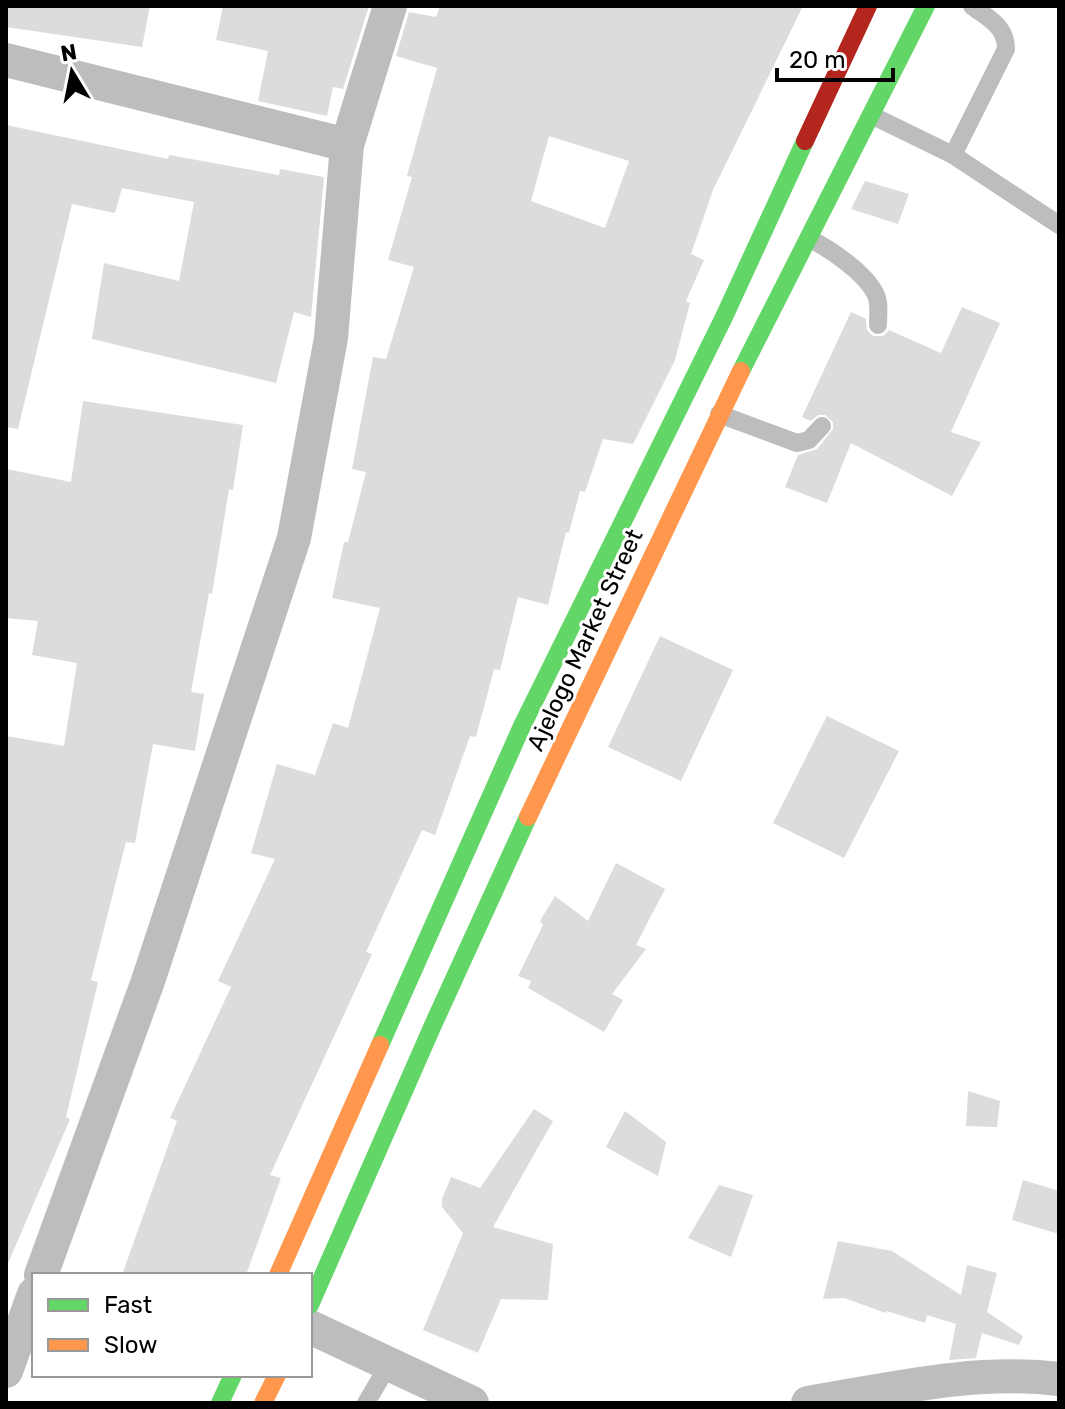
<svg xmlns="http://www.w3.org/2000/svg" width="1065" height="1409" font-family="Rubik,sans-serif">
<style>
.building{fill:#dcdcdc;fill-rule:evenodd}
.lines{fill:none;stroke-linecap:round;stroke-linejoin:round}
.lane{stroke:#bdbdbd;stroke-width:18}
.street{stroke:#bdbdbd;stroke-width:34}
.fast{stroke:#63d668;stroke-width:18}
.slow{stroke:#ff974d;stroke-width:18}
.jam{stroke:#b3261e;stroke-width:18}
.labels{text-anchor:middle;stroke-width:6;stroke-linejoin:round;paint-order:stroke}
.street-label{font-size:24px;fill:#000;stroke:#fff}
</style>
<rect width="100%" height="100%" fill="#fff"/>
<g class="building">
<polygon points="6,6 150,6 142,47 6,27"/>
<polygon points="223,6 369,6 343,89 333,87 327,116 258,101 268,51 216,40"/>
<path d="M440 6H803L713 190 691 254 704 260 686 301 690 303 675 360 633 444 603 439 585 492 580 491 569 533 566 532 548 605 518 597 500 670 494 669 476 737 470 736 435 835 422 830 366 952 372 954 270 1175 281 1178 246 1275H122L177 1121 170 1118 231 987 218 981 275 859 251 853 277 764 315 775 333 723 348 728 380 608 332 598 344 542H348L366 472 352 469 373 357 386 359 414 267 388 260 412 177 407 176 437 68 396 56 409 12 436 17ZM549 136 629 161 605 228 531 201Z"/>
<polygon points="6,125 168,159 169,155 279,175 280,169 324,177 311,317 294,312 276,383 92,339 104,263 179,281 194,202 122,188 115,213 72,204 18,429 6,427"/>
<polygon points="865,181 909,194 898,224 851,209"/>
<polygon points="962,307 1000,323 951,432 981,442 952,496 851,443 827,503 785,487 798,455 817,449 833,429 833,422 825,415 818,415 811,421 802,417 851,312 866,319 867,330 873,336 883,336 889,330 941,353"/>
<polygon points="83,401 243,425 233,490 229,489 212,594 209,593 191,692 204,694 195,751 153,744 135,843 126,842 91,980 98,982 66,1117 70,1119 6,1268 6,736 64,746 77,663 32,655 38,621 6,618 6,469 71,482"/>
<polygon points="660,636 733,670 681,781 608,747"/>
<polygon points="827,716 899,751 844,858 773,823"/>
<polygon points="616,863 665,889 636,945 646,949 612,994 623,1000 604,1032 528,988 531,981 518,976 543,925 540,921 555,896 588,921"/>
<polygon points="968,1091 1000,1101 997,1127 966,1126"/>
<polygon points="534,1109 553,1121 493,1227 553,1244 548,1300 501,1299 478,1353 423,1330 463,1233 442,1207 442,1199 451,1177 480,1188"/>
<polygon points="625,1111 666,1142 658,1176 606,1147"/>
<polygon points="1023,1180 1059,1191 1059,1234 1012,1220"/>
<polygon points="719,1185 753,1195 731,1257 688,1238"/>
<polygon points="838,1241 892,1251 961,1295 967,1265 997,1273 987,1312 1023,1336 1019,1345 982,1333 976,1358 949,1360 956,1324 927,1315 925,1323 887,1311 886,1313 844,1298 823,1299"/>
</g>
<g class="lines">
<g class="lane">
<path d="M871 115 953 155 1006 49C1006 26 989 19 972 6"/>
<polyline points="953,155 1059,225"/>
<path d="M810 239C830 249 864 272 875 293 880 302 878 314 878 325"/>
<polyline points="719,414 797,443 809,440 822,426"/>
<polyline points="366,1403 389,1364"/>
</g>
<g class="street">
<polyline points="6,60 347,145"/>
<polyline points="41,1275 148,981 294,538 331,338 347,145 390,6"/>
<polyline points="310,1327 472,1403"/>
<polyline points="6,1371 34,1294"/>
<path d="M808 1403C891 1389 975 1369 1059 1379"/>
</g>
<g class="fast">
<polyline points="741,371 926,6"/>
<polyline points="380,1045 522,726 724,317 805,141"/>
<polyline points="310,1305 433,1025 528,817"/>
<polyline points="220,1403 233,1375"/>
</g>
<g class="slow">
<polyline points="528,817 741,371"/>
<polyline points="278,1275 380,1045"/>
<polyline points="263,1403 277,1375"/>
</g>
<polyline class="jam" points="805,141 868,6"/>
</g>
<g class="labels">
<g class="street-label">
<text transform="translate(585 640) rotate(-65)" y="8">Ajelogo Market Street</text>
</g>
</g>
<rect width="1065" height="1409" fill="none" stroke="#000000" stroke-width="16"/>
<rect x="32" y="1273" width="280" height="104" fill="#ffffff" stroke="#999999" stroke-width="2"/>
<rect x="48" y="1299" width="40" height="12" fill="#63d668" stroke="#999999" stroke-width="2"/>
<text x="104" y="1313" font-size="24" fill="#000000">Fast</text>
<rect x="48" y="1339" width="40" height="12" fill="#ff974d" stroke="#999999" stroke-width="2"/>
<text x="104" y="1353" font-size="24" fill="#000000">Slow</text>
<g transform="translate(72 72) rotate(350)" stroke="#ffffff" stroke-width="6" paint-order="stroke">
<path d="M0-6L14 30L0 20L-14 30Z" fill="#000000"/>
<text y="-12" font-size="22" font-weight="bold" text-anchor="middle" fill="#000000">N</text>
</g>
<path d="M777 68v12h116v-12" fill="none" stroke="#000000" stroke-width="4"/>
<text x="789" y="68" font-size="24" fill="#000000" stroke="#ffffff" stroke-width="6" paint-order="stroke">20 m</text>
</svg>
